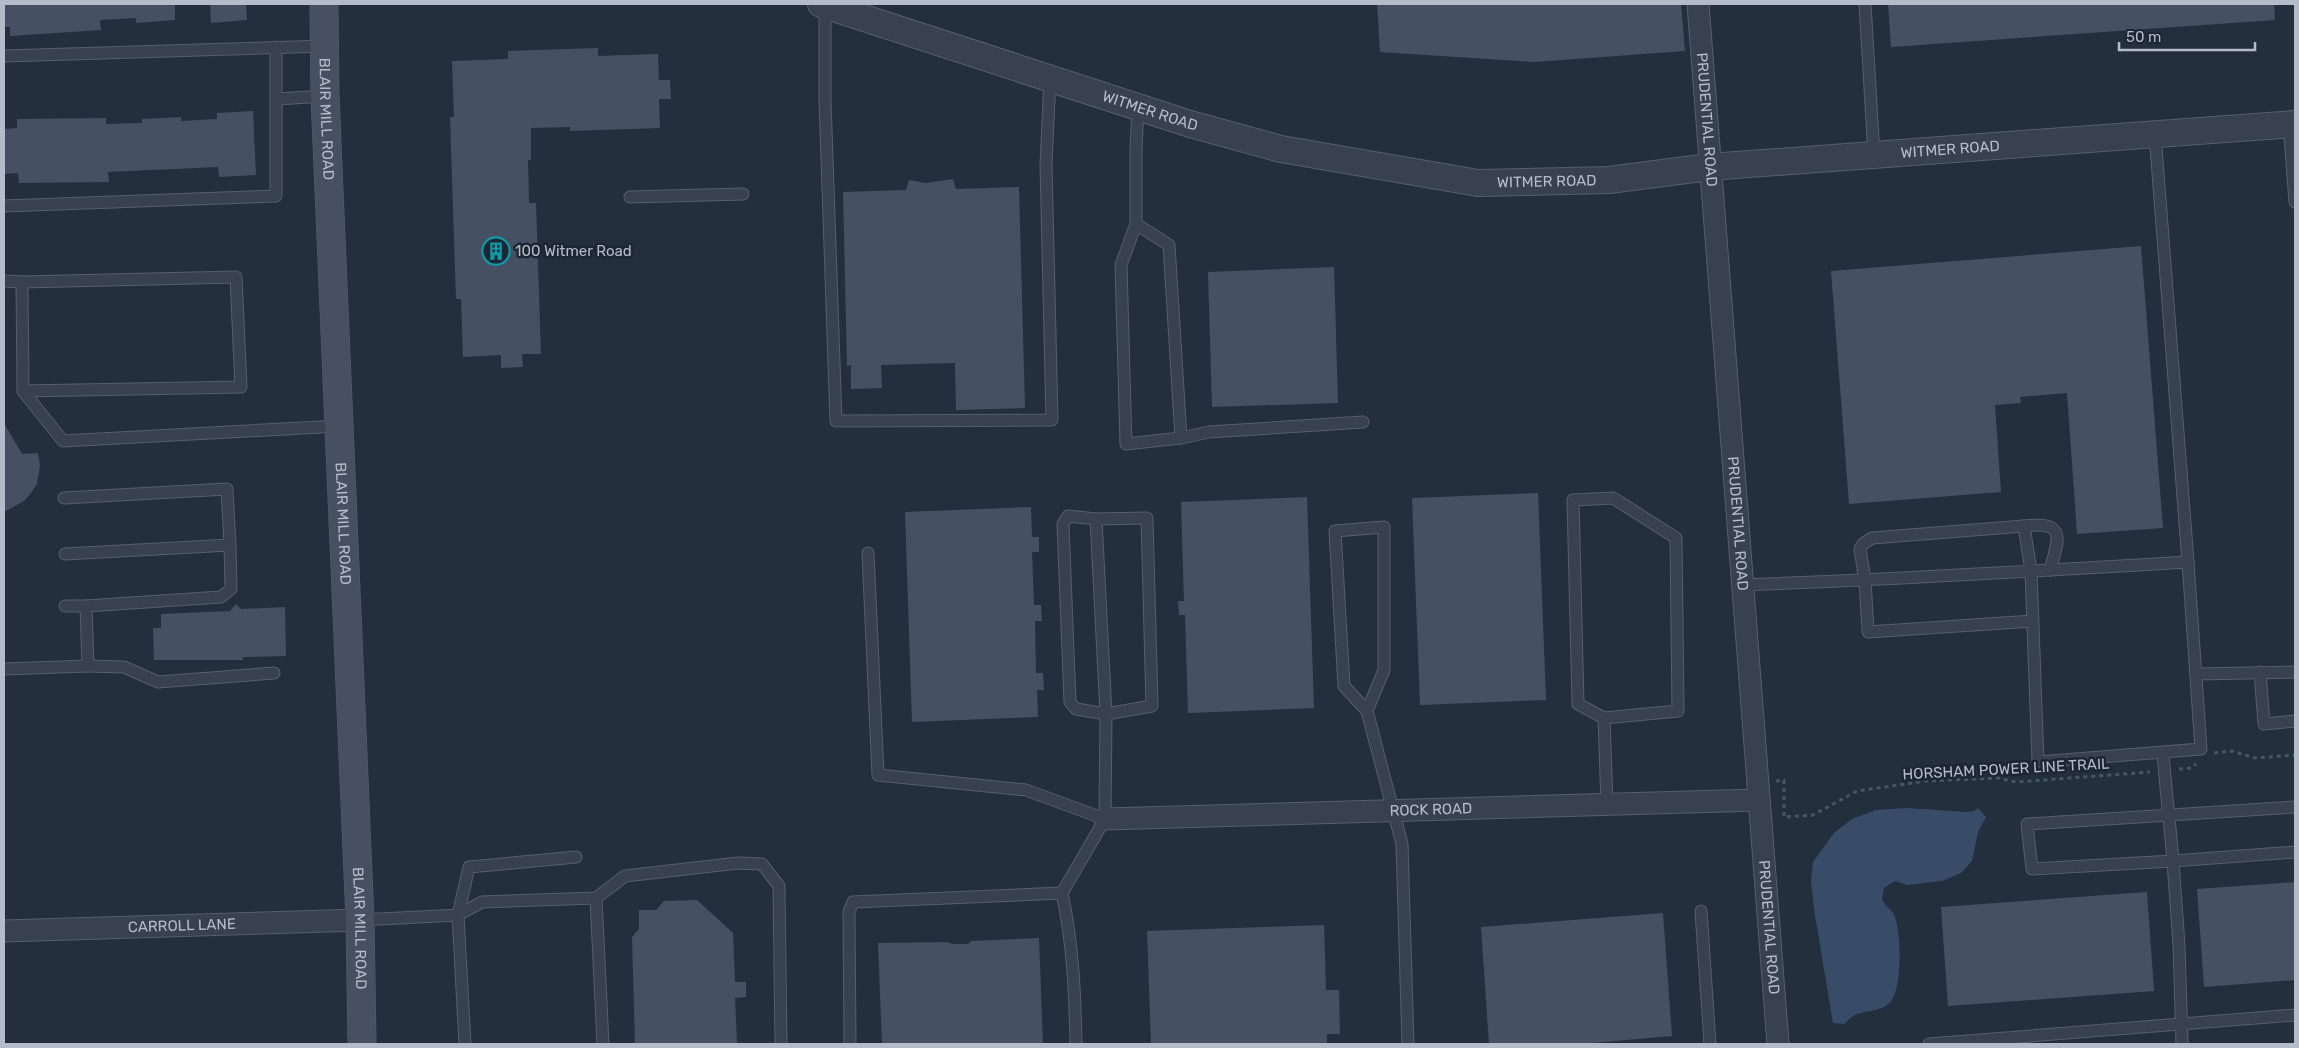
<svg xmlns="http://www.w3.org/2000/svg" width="2299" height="1048" font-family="Rubik,sans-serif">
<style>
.water{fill:#394c67}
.building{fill:#455162}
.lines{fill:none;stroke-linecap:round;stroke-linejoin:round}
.service-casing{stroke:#565f6c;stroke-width:13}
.minor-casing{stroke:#565f6c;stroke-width:23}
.tertiary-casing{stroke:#565f6c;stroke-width:28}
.secondary-casing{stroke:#565f6c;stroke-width:29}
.path{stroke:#44595c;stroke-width:3;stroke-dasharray:4 4;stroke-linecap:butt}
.service{stroke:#38414e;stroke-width:11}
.minor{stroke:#38414e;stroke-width:21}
.tertiary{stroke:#38414e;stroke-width:26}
.secondary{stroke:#465061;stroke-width:28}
.labels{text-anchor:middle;stroke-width:5;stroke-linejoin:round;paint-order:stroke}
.street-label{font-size:15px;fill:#b4bcc9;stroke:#1d2633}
.poi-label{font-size:15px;fill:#b4bcc9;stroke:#1d2633;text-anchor:start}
</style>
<rect width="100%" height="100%" fill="#242f3e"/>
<path class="water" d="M1906 808 1967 812 1974 811 1978 808 1986 817 1978 832 1972 861 1961 873 1942 881 1907 885 1895 881 1884 888 1882 899C1885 907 1893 910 1895 917 1901 935 1904 996 1886 1006 1872 1014 1854 1009 1845 1024L1833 1023 1814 909 1811 881 1813 862 1834 833 1852 819 1876 810Z"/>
<g class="building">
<polygon points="4,4 175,4 175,20 136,23 136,18 100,20 101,30 10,36 10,27 4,27"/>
<polygon points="210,4 246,4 247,20 211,23"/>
<polygon points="1377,4 1681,4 1685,51 1534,62 1380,52"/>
<polygon points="1888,4 2274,4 2275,20 1891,47"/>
<polygon points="598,48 598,56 658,54 659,80 670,80 671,99 659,99 660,128 570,131 570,127 531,128 531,160 528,160 529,203 536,203 541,354 522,354 523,367 501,368 501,355 463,357 461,299 456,299 450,117 454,117 452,61 508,59 508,51"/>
<polygon points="253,111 256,175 219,177 218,167 108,172 109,182 19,183 18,173 4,174 4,129 17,128 17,119 106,118 106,124 142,123 142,119 181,117 181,121 217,119 217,113"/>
<polygon points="953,179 956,189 1019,187 1025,408 956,410 955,363 881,365 882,388 851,389 851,365 847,366 843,192 906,190 909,180 926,183"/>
<polygon points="2141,246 2163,528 2077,534 2067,393 2020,397 2021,403 1995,405 2001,492 1849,504 1831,271"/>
<polygon points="1334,267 1338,403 1212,407 1208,272"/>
<polygon points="4,423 22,454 38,453 40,466 37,484 31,493 24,501 4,512"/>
<polygon points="1538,493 1546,700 1420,705 1412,498"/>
<polygon points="1307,497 1314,708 1188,713 1185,615 1179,615 1178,601 1184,601 1181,502"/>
<polygon points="1031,507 1032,537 1039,537 1039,552 1032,552 1034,605 1041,605 1042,621 1035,621 1036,673 1043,673 1044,690 1037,690 1038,717 912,722 905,512"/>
<polygon points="236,604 241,609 285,607 286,656 243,657 243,660 154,660 153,628 161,628 161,614 230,611"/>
<polygon points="2295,882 2295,980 2204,987 2197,889"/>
<polygon points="2147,892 2154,991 1948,1006 1941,907"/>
<polygon points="697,900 733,933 735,982 746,982 746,997 735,998 737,1044 635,1044 632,937 639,929 639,910 656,910 664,901"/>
<polygon points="1663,913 1672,1036 1581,1044 1489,1044 1481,927"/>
<polygon points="1324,925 1326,990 1339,990 1340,1034 1327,1034 1327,1044 1151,1044 1147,931"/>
<polygon points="1039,938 1043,1044 882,1044 878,943 948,942 952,944 968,944 971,941"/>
</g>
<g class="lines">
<g class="service-casing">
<g id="service">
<polyline points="1865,4 1874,155"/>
<polyline points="825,5 825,100 836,421 1052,420 1046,164 1050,78"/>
<polyline points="4,56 325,46"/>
<polyline points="277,99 325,96"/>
<polyline points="2289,124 2295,202"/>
<polyline points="2155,134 2188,562"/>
<polyline points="630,197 743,194"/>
<polyline points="4,206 276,196 276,47"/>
<polyline points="1136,224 1169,245 1181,438 1126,444 1121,265 1136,224 1136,147 1138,107"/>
<polyline points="4,281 22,282 236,277 241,387 23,391 63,441 339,426"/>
<polyline points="22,282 23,391"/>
<polyline points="1181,438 1209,432 1363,422"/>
<polyline points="64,498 227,489 230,545"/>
<path d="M2024 526C2067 521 2059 538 2050 570"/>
<polyline points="868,553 878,775 1026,790 1105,819"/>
<polyline points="65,554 230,545 231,589 221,597 86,606"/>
<path d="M1741 585C1890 579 2039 571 2188 562L2201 749 2038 762 2031 571 2024 526 1872 538 1863 544 1860 549 1865 580 1868 632 2033 621"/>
<polyline points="65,606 86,606 88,666 124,667 158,682 274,673"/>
<polyline points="4,669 88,666"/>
<polyline points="2260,672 2264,724 2295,721"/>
<polyline points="2196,674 2295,672"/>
<polyline points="1367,711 1344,686 1335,531 1384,527 1384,670 1367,711 1402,844 1408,1044"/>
<polyline points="1604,718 1578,704 1573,500 1613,498 1676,538 1678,711 1604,718 1607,805"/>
<path d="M2163 754C2166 790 2170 825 2173 861L2032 869 2027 824 2295 807"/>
<path d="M1062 893C1073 944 1075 993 1076 1044"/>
<polyline points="596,898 603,1044"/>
<polyline points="1701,911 1710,1044"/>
<polyline points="360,920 458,915 482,902 596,898 625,876 738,863 762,864 779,886 781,1044"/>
<polyline points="465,1044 458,915 469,867 576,857"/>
<polyline points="850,1044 849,912 853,902 1062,893 1105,819 1106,714 1152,706 1147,518 1096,519 1106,714 1076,709 1070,702 1063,524 1068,516 1096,519"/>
<polyline points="1929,1044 2295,1015"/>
<polyline points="2182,1044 2179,945 2173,861 2295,852"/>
</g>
</g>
<g class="minor-casing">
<g id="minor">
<path id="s1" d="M1698 4 1778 1044"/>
<path id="s2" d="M1105 819 1758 800"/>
<path id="s3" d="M4 931 360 920"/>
</g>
</g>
<g class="tertiary-casing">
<g id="tertiary">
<path id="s4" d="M821 4 1190 124 1281 149 1478 183 1609 180 1709 167 2295 124"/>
</g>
</g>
<g class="secondary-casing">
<g id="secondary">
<path id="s5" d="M324 4 325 96 360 920 362 1044"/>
</g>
</g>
<g class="path">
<polyline points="2214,753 2232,751 2255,758 2295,755"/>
<polyline points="2179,769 2191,768 2196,764"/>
<polyline points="1776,781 1784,780 1784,817 1813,815 1857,791 1926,781 1998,778 2016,782 2150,772"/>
</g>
<use href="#service" class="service"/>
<use href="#minor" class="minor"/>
<use href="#tertiary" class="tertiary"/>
<use href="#secondary" class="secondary"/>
</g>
<defs>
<g id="building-ring" transform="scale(1.4375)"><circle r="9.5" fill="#1d2633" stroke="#0f9aa8" stroke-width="1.5"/><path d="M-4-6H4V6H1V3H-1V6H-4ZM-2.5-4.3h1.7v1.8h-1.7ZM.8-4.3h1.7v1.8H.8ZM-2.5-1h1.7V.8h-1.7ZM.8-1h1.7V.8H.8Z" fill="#0f9aa8"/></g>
</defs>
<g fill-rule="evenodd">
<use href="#building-ring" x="496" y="251"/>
</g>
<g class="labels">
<g class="street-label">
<text dy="5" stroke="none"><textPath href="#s4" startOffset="346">WITMER ROAD</textPath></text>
<text dy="5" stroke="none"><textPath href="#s5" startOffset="115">BLAIR MILL ROAD</textPath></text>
<text dy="5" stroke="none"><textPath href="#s1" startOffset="116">PRUDENTIAL ROAD</textPath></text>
<text dy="5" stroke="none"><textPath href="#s4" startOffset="1156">WITMER ROAD</textPath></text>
<text dy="5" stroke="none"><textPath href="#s4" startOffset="751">WITMER ROAD</textPath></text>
<text dy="5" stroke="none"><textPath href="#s5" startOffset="520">BLAIR MILL ROAD</textPath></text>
<text dy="5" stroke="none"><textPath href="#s1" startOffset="521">PRUDENTIAL ROAD</textPath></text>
<text transform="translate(2006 769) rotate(-3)" y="5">HORSHAM POWER LINE TRAIL</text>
<text dy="5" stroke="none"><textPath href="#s2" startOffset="326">ROCK ROAD</textPath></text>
<text dy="5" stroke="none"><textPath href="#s3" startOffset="178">CARROLL LANE</textPath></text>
<text dy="5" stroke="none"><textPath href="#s1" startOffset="926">PRUDENTIAL ROAD</textPath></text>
<text dy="5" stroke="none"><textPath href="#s5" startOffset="925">BLAIR MILL ROAD</textPath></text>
</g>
<g class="poi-label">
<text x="515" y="256">100 Witmer Road</text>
</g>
</g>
<rect width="2299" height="1048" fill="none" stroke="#b4bcc9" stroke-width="10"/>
<path d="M2119 42v8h136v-8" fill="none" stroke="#b4bcc9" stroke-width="2.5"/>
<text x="2126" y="42" font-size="15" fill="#b4bcc9" stroke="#1d2633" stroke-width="4" paint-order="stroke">50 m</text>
</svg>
